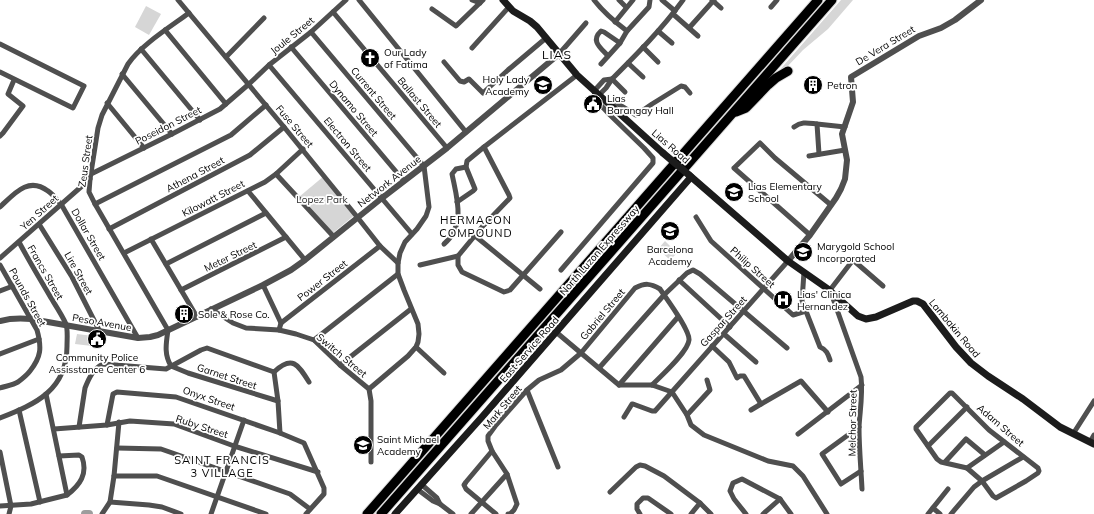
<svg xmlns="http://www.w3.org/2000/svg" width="1094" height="514" font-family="Mulish,sans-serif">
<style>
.green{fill:#d6d6d6}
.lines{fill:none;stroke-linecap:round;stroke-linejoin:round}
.river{stroke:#9d9d9d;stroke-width:8}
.motorway-casing{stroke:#dbdbdb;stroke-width:11}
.minor{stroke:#4f4f4f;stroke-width:5}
.tertiary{stroke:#4f4f4f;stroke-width:6}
.secondary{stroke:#1c1c1c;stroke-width:7}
.motorway{stroke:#000;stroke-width:9}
.secondary-bridge{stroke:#1c1c1c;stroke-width:7}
.labels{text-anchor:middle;stroke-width:3.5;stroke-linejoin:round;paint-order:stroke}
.street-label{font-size:10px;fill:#000;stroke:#fff}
.poi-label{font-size:10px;fill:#000;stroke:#fff;text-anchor:start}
.park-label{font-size:10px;fill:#2d2d2d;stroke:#fff}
.neighbourhood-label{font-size:11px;letter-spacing:1px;fill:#000;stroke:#fff}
.quarter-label{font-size:12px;letter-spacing:1px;fill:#000;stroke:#fff}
</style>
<rect width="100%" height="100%" fill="#fff"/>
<g class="green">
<polygon points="841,0 853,0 828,29 803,50 786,68 777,73"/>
<polygon points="146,6 161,14 149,35 135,27"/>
<polygon points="324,176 356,214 333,233 299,197"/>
<polygon points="665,241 677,253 670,260 658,249"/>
<polygon points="77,334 93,336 92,346 75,344"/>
</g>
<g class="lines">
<polyline class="river" points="85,514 89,514"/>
<g class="motorway-casing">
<g id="motorway">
<polyline points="736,112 746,108 768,85 776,78 788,71"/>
<polyline points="367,514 818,0"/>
<polyline points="381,514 832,0"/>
</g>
</g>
<g class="minor">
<polyline points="178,0 284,127 358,218 380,246 398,263"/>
<polyline points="359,0 466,132"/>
<polyline points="472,0 480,3"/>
<path d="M594 0C604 13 615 22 627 31"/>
<polyline points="619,0 626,7"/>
<polyline points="662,0 675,11"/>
<polyline points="712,0 721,8"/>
<polyline points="771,7 777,0"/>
<polyline points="432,9 456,26 483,0"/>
<polyline points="333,12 447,148"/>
<path d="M189 13C170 27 141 45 128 64L102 115 98 128 90 179 89 192 95 204 168 330C166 344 164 354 171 366L188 373 278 401"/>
<polyline points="673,14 698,36"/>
<polyline points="615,22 633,0"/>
<polyline points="689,28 714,0"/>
<polyline points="165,30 226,104"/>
<polyline points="658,31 672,43"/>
<polyline points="311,32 424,166 429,207 426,216 417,229 405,242 400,253 398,263 398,274 404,290 418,324 419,334 418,342 416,347 408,356 369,389"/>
<polyline points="0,44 84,86 73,108 0,72"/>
<polyline points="291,47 404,181"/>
<polyline points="643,47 658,62"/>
<polyline points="472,48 509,7"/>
<polyline points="141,49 200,120"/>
<polyline points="559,54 586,23"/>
<path d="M608 56C601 48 590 41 601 31L604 32 620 43"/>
<polyline points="226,57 264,18"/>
<polyline points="444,62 460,81 464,82 469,79 483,93 508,70 546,38"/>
<polyline points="628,63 643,77"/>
<polyline points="601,64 620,43 627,31 649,7 650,0"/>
<polyline points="269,65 412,234"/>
<polyline points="122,74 172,134"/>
<polyline points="612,79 625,92"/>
<path d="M599 95 606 88 612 79C637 54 662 29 683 0"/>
<polyline points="107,103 144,148"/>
<polyline points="612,108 614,104 618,104 636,115 652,104 681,86 685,87 690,93"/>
<polyline points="817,124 845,127"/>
<path d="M794 127C802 121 808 123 817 124L819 154"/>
<polyline points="0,136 3,133 23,106 8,94 14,80"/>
<polyline points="809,156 845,150"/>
<polyline points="91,174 172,134 220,109 249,84 269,65 311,32 346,0"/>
<polyline points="276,174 334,237"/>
<polyline points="248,191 305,260"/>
<polyline points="457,202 473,191 475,189 466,167 467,161 484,147"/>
<polyline points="95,204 231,135 266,105"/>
<path d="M0 207C14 194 28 176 48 191 53 194 57 200 61 204L138 338"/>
<polyline points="696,217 711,241 793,315 806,311"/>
<polyline points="39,224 72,277 100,332"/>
<polyline points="109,229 250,155 284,127"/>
<polyline points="561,232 510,290 504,292 462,272 458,265 458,256 482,227 510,198 509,195 484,147 577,75"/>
<polyline points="474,235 540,289"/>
<polyline points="810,235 734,168 760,143 775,158 831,205"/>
<polyline points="151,239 197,317"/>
<path d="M444 244C466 225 457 199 452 174L456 169 466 167"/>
<polyline points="124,253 265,182 276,174 303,149"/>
<polyline points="0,258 90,179"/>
<polyline points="166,264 266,213"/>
<path d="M0 265 37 330C42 348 41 357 30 371 27 375 22 379 18 382 13 385 6 386 0 388"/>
<polyline points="420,265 458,256"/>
<polyline points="561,270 653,163 653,158 644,148 610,115 596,100 594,91 604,80 612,79"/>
<path d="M804 272 802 301 820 347C827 350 828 354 830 360"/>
<polyline points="679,280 730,327"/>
<polyline points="263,285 281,323"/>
<polyline points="181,290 286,237"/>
<polyline points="0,291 13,286"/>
<polyline points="211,309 233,323 246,328 279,330 296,334 314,340 340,365 369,389 371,401 371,462"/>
<polyline points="279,330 281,323 380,246"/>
<polyline points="556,332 619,385 652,385 672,392 687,415 691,425 704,435 768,461 793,466 803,476 827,514"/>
<polyline points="724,334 756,362"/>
<polyline points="314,340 398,274"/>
<polyline points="712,346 729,362 737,378 740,376 744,376 761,404 801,381 828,412"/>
<polyline points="416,347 444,373"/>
<polyline points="0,354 39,339"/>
<polyline points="340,365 411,309"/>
<polyline points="599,368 664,295 687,273 693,270 700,274 787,348"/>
<polyline points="274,372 278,401 280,433"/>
<path d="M274 372C292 355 298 364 309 382"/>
<polyline points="619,385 678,317"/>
<polyline points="527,390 558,467"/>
<polygon points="950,393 952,393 989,430 1038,468 1039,471 1038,473 1026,481 996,498 993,496 982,481 967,468 941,462 937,459 916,429 916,427"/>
<polyline points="46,394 67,495"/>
<polyline points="19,410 40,502"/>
<polyline points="751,410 761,404"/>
<polyline points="687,415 710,390 707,380"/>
<polyline points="624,417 632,404 633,404 652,411 655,411 788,261"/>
<path d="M0 418C36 404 67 390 67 346 67 339 68 330 66 324 62 315 56 306 51 298 40 279 29 261 19 242"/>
<polyline points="107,425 113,394 117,392 176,397 280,433 304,443 324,488 324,494 306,514"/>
<path d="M79 427 85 388C89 378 93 369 103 364L166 369 201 350 207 348 274 372"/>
<polyline points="859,427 822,454 841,484 861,471"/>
<polyline points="54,429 107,425 130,421 174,424 234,446 318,472"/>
<polyline points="798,434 862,385"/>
<polyline points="1073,434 1094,401"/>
<polyline points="1090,442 1094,435"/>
<polyline points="928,446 967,407"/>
<polyline points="117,448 161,449 290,494 310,509"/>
<polyline points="492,451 466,482 464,485 466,489 496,514"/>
<polyline points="0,452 11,506 9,514"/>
<polyline points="945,462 966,439 985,455"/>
<polyline points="967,468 1004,442"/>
<polyline points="114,476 157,476 266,514"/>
<polyline points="421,484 437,498 440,504 453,514"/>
<polyline points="417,489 433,501 440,504"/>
<path d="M862 489C861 468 859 448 859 427 860 410 863 394 861 377L830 290 853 260 883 286"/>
<polyline points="610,492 636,467 640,465 645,466 664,476 700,503 711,514"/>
<polyline points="110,502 149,505 162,507 181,514"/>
<path d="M0 506 31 504 67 495C80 485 88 474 82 457L79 455 59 456"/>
<polyline points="933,508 940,514"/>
<polyline points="102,514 110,502 114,476 119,422"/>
<polyline points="211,514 244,420"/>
<polyline points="471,514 507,474"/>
<path d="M508 514H510L514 510 517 504 507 474 492 451 488 441V436L496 425 527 390 539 380 561 370 581 353 635 288C645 283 650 283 660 289 666 298 690 330 689 340 688 352 661 376 652 385"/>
<polyline points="640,514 637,509 637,504 643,498 648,498 671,514"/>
<polyline points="691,514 700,503"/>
<polyline points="746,514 734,499 730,491 733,483 742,479 780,499 791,514"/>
<polyline points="763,514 780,499"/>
<polyline points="928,514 948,489"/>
<polyline points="951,514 974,487 982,481 1023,457"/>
</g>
<g class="tertiary">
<polyline points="788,261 810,235 836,198 841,189 845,179 847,160 842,134 853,102 851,77 919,36 941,28 955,20 981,0"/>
<path d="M0 321C11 318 20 318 31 319L138 338 150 337 158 335 263 285 291 270 305 260 382 198 447 148 559 54"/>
</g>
<g class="secondary">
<polyline points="503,0 513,11 530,21 537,27 577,75 663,153"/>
<polyline points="689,175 788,261 828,289 858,316 866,319 876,317 913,301 917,301 923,304 956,347 971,363 988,376 1023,399 1060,427 1094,444"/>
<polyline points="395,514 482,417 691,177"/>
</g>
<use href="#motorway" class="motorway"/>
<polyline class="secondary-bridge" points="663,153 689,175"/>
</g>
<defs>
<g id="church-disc" transform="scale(1)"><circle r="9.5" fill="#000" stroke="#fff"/><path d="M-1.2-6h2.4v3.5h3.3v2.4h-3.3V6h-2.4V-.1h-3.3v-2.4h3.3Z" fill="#fff"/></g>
<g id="school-disc" transform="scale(1)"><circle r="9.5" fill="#000" stroke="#fff"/><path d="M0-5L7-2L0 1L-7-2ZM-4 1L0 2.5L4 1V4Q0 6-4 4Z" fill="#fff"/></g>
<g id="building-disc" transform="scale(1)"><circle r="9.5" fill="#000" stroke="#fff"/><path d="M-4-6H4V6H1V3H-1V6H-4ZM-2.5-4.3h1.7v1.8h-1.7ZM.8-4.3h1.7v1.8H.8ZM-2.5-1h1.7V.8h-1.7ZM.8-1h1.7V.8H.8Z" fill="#fff"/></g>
<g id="civic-disc" transform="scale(1)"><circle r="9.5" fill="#000" stroke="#fff"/><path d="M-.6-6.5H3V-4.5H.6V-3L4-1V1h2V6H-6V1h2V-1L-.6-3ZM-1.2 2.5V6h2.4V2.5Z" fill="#fff"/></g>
<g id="hospital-disc" transform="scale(1)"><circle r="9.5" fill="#000" stroke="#fff"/><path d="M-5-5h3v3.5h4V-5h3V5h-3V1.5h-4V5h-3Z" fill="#fff"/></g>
</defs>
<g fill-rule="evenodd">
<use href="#church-disc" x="370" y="58"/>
<use href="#school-disc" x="543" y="85"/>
<use href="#building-disc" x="813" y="85"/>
<use href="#civic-disc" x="593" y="104"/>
<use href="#school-disc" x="734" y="192"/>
<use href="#school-disc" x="670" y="231"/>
<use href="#school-disc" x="803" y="252"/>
<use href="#hospital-disc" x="783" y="300"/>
<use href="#building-disc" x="184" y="314"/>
<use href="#civic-disc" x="97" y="339"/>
<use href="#school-disc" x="363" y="445"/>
</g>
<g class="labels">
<g class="street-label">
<text transform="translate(292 35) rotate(-39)" y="4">Joule Street</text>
<text transform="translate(885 45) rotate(-31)" y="4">De Vera Street</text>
<text transform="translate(374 93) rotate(50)" y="4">Current Street</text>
<text transform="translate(420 102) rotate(50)" y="4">Ballast Street</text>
<text transform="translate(354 108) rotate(50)" y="4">Dynamo Street</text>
<text transform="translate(168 125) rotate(-27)" y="4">Poseidon Street</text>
<text transform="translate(295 126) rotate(50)" y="4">Fuse Street</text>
<text transform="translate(348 144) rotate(50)" y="4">Electron Street</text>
<text transform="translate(671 146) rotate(41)" y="4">Lias Road</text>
<text transform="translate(85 161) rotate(-82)" y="4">Zeus Street</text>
<text transform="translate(195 174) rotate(-28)" y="4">Athena Street</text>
<text transform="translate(389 181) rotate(-38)" y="4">Network Avenue</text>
<text transform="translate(213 198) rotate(-27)" y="4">Kilowatt Street</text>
<text transform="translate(39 212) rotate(-42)" y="4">Yen Street</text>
<text transform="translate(89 234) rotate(60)" y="4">Dollar Street</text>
<text transform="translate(599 250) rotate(-49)" y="4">North Luzon Expressway</text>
<text transform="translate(230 256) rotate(-26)" y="4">Meter Street</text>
<text transform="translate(753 267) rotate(42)" y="4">Philip Street</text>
<text transform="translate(46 272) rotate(60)" y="4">Francs Street</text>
<text transform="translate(79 273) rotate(61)" y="4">Lire Street</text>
<text transform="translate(322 280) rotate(-38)" y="4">Power Street</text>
<text transform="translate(28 297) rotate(61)" y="4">Pounds Street</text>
<text transform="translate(602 314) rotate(-50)" y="4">Gabriel Street</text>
<text transform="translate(723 321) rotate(-48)" y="4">Gaspar Street</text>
<text transform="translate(102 322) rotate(10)" y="4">Peso Avenue</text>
<text transform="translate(955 328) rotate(50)" y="4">Lambakin Road</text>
<text transform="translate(529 349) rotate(-49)" y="4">East Service Road</text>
<text transform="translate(342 355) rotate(40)" y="4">Switch Street</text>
<text transform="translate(227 376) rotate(18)" y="4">Garnet Street</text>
<text transform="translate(209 398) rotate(19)" y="4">Onyx Street</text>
<text transform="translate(502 407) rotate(-50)" y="4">Mark Street</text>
<text transform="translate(852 423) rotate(-89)" y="4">Melchor Street</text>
<text transform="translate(1001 425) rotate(41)" y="4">Adam Street</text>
<text transform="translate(202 426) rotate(18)" y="4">Ruby Street</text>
</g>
<g class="poi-label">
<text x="384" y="56">Our Lady<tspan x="384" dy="12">of Fatima</tspan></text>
<text x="529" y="83" text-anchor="end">Holy Lady<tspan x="529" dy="12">Academy</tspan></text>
<text x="827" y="89">Petron</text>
<text x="607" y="102">Lias<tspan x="607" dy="12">Barangay Hall</tspan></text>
<text x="748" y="190">Lias Elementary<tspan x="748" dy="12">School</tspan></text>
<text x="817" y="250">Marygold School<tspan x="817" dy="12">Incorporated</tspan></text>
<text x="670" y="253" text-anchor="middle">Barcelona<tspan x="670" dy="12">Academy</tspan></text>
<text x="797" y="298">Lias' Clinica<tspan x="797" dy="12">Hernandez</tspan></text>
<text x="198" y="318">Sole &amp; Rose Co.</text>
<text x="97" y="361" text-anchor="middle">Community Police<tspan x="97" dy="12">Assisstance Center 6</tspan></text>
<text x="377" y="443">Saint Michael<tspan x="377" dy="12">Academy</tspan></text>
</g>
<g class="park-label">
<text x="322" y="203">Lopez Park</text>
</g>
<g class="neighbourhood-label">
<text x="476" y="224">HERMACON<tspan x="476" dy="13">COMPOUND</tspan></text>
<text x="222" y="464">SAINT FRANCIS<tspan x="222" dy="13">3 VILLAGE</tspan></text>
</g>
<g class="quarter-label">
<text x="557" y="59">LIAS</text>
</g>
</g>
</svg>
